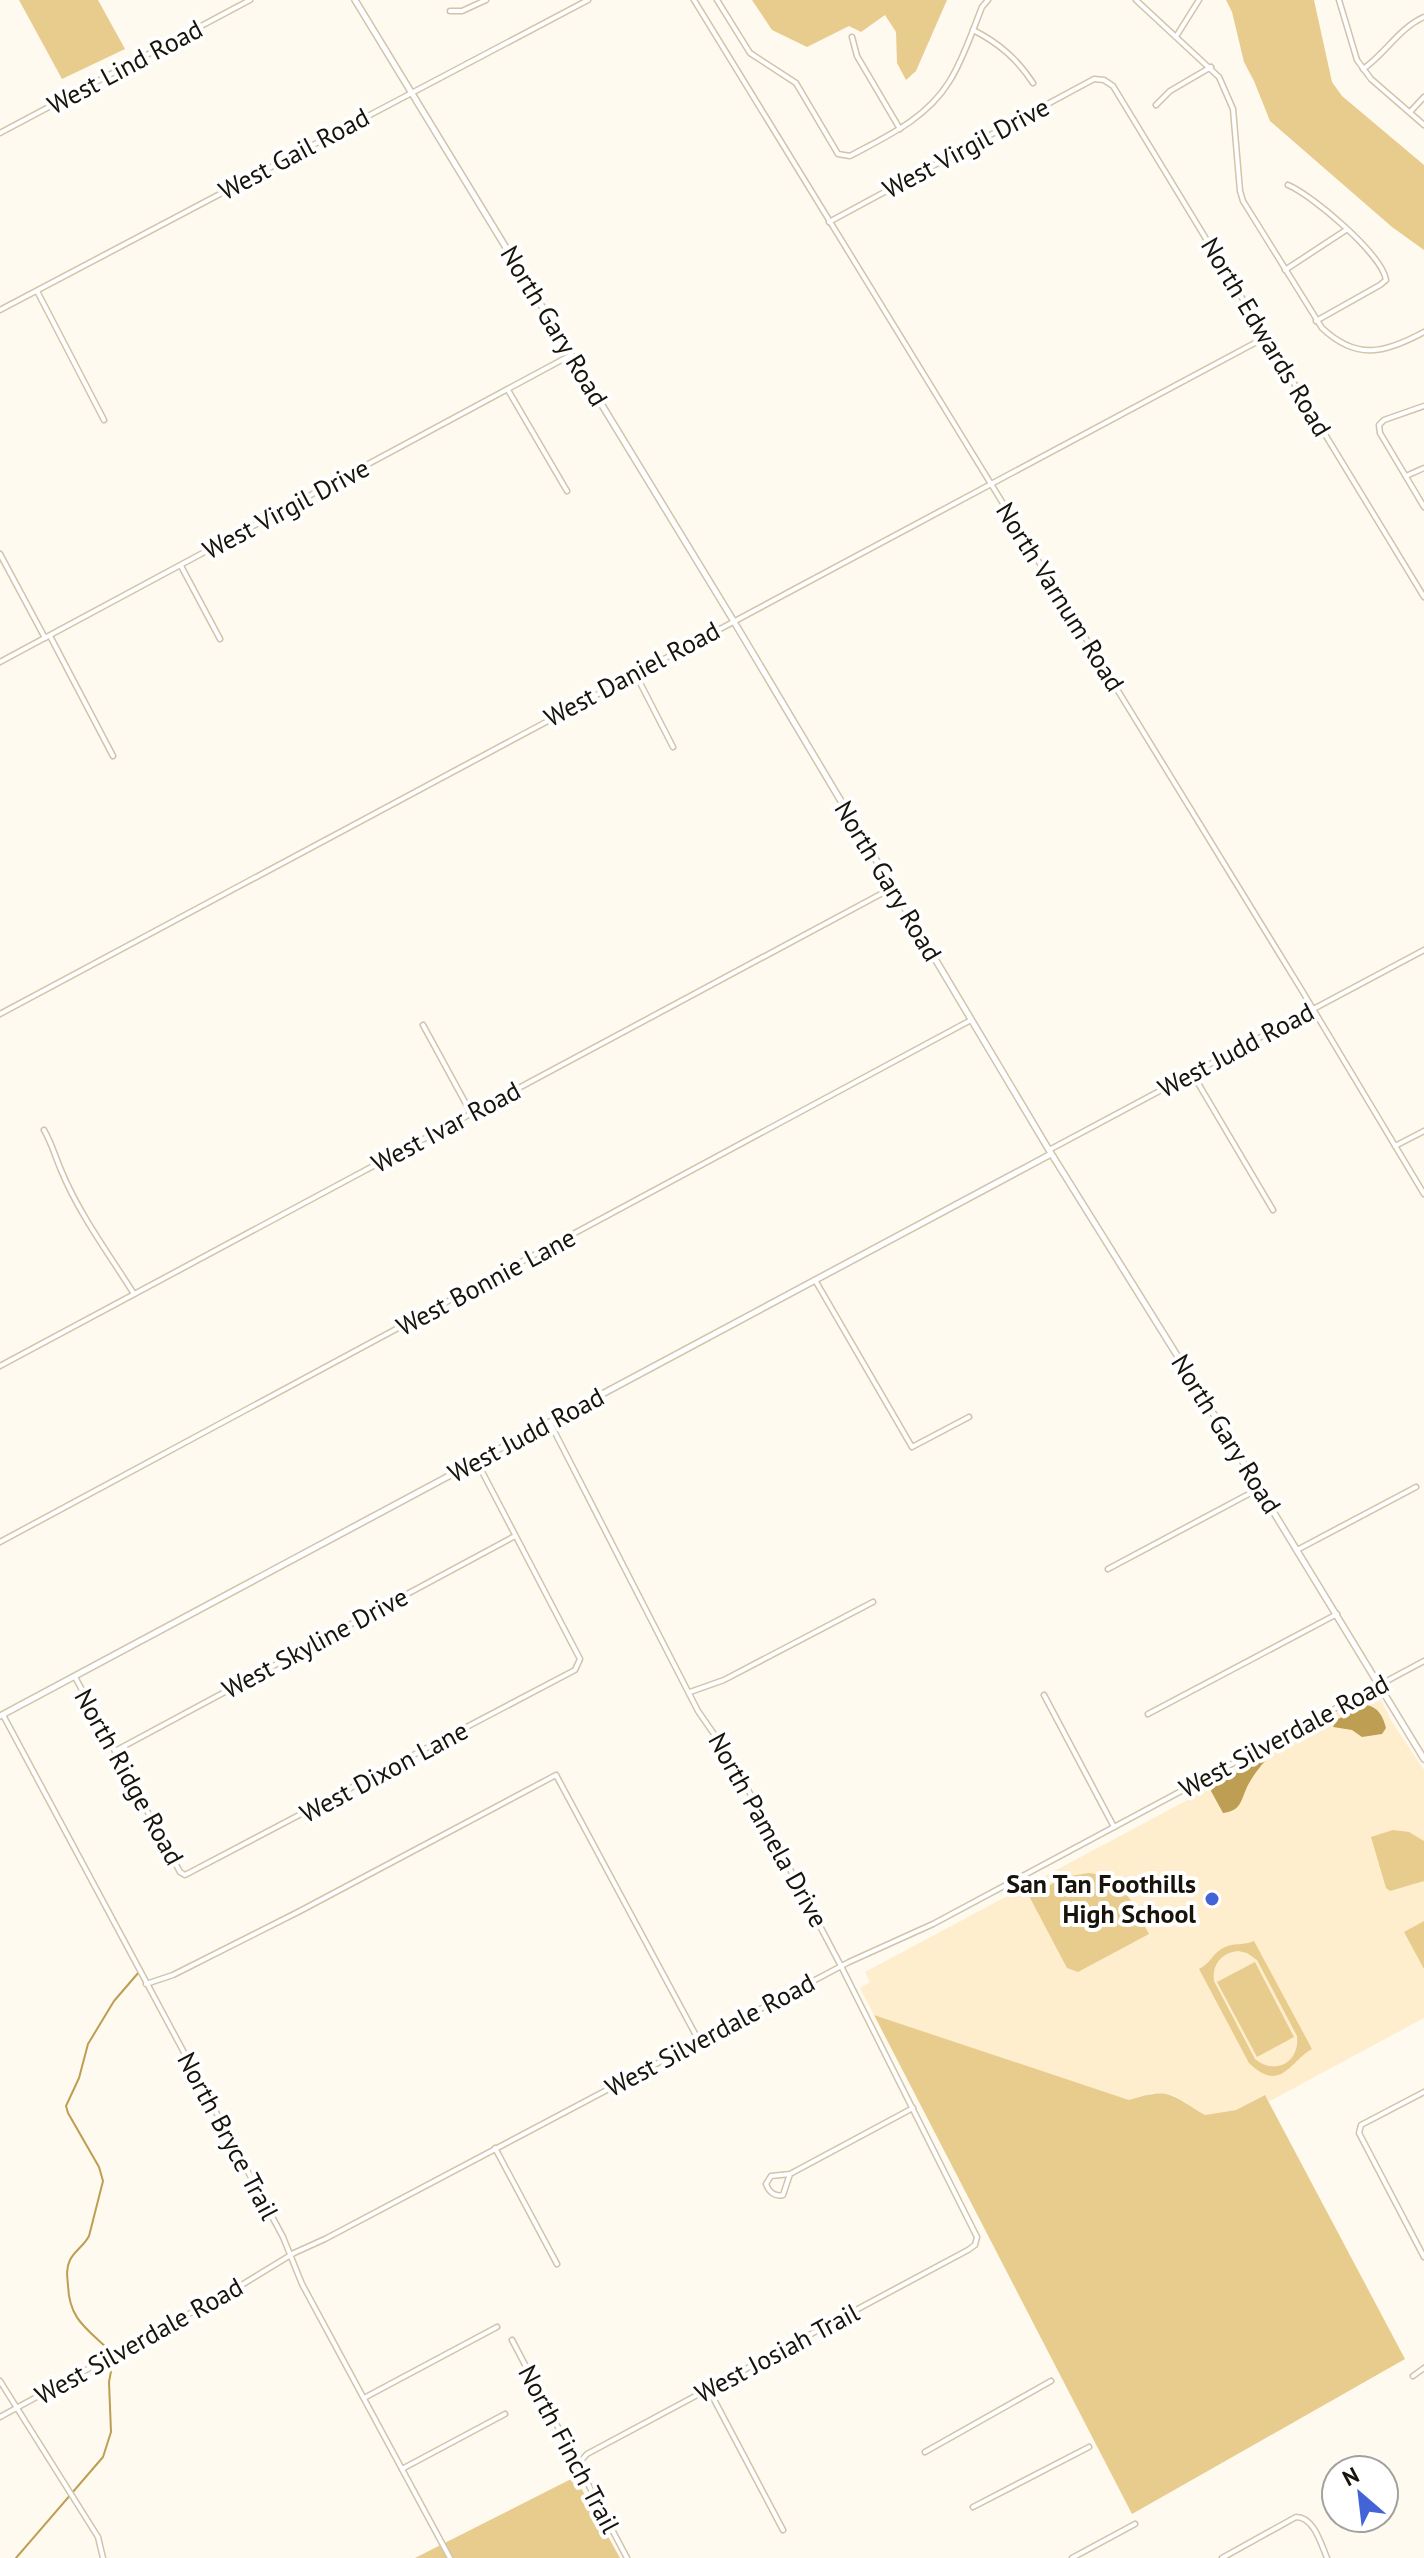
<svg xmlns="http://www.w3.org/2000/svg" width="1424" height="2558" font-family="'PT Sans',sans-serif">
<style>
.built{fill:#feeecd}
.green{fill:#e8cc8e;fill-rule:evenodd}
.water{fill:#be9e53}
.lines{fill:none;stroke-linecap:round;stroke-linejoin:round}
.stream{stroke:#be9e53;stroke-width:2}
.minor-casing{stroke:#d0c4ab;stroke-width:7}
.tertiary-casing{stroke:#d0c4ab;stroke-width:8}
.minor{stroke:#fff;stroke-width:4}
.tertiary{stroke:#fff;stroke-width:5}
.poi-dot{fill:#4364d7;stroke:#fff;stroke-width:3}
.labels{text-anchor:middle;stroke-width:8;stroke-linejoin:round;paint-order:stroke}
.street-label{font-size:26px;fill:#18140b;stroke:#fff}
.poi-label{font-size:26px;font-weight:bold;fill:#18140b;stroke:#fff;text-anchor:end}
</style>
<rect width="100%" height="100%" fill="#fefaef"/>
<polygon class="built" points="1374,1692 1380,1698 1392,1722 1424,1770 1424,2018 1268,2102 1264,2095 1236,2110 1205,2115 1175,2096 1152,2093 1129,2100 874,2015 860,1988 870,1982 865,1972 1191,1798 1207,1784"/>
<g class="green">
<polygon points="19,0 98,0 125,49 62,79"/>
<polygon points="752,0 947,0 916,71 906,80 897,63 896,32 885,15 861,32 849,26 807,47 772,30"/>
<polygon points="1226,0 1314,0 1332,82 1342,96 1424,165 1424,250 1392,227 1270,121 1254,81 1244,62 1232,12"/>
<polygon points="1393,1830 1409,1832 1424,1841 1424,1881 1390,1891 1386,1888 1371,1837"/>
<path d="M1089 1873C1124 1877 1134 1906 1149 1934L1078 1972 1067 1968 1029 1896 1065 1877Z"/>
<polygon points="1424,1921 1424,1969 1404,1932"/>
<path d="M1254 1941 1312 2049C1290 2061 1281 2094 1249 2063L1199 1969C1210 1964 1213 1953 1223 1948 1234 1942 1244 1946 1254 1941ZM1238 1951 1247 1953 1257 1960 1297 2036C1300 2062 1276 2076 1255 2059L1214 1981C1212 1965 1221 1953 1238 1951Z"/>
<polygon points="1255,1962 1294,2037 1257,2057 1217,1982"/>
<path d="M874 2015 1129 2100C1169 2087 1170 2094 1205 2115L1236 2110 1265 2095 1405 2359 1132 2514Z"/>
<polygon points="575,2477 620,2558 415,2558"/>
</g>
<g class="water">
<path d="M1366 1705C1379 1707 1383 1717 1386 1728L1382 1734 1362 1737 1352 1730 1333 1727 1336 1720Z"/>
<path d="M1262 1759 1265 1761C1258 1769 1253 1776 1248 1785 1241 1799 1242 1811 1223 1813L1211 1791 1213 1785Z"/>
</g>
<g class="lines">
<path class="stream" d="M16 2558 103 2457 111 2432 109 2382 114 2355C90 2330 69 2322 68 2285 67 2276 66 2268 70 2260 75 2250 84 2246 89 2236L103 2181 99 2167 68 2113 66 2106 79 2078 88 2044 114 2001 139 1972"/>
<g class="minor-casing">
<g id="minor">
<polyline points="694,0 1301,989 1424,1194"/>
<path d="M717 0 750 53 796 83 838 154 850 156C887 136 926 119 949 82 963 60 972 32 982 7L988 0"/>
<path d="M1136 0 1219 77 1233 109 1240 191 1243 201 1322 328C1357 361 1385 353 1424 332"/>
<polyline points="1339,0 1357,60 1371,79 1424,125"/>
<polyline points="450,11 462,11 486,0"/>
<path d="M973 30C999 43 1017 59 1033 83"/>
<polyline points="1177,35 1199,0"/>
<polyline points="852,37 857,56 900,129"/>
<path d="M1363 69C1385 54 1399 28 1424 17"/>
<polyline points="1156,105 1170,91 1211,67"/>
<polyline points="1410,112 1424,97"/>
<polyline points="0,133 250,0"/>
<path d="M1288 185C1312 195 1382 254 1386 280L1380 285 1316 321"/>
<polyline points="829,222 1094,79 1104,80 1113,86 1424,597"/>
<polyline points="1285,270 1346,230"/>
<polyline points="37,291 104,420"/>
<polyline points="0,310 588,0"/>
<polyline points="508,390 567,491"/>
<polyline points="1424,406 1384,420 1379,425 1380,433 1424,507"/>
<polyline points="1406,476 1424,468"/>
<polyline points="0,554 45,638"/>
<polyline points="181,566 220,639"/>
<polyline points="50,636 113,756"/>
<polyline points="0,662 571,355"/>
<polyline points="635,673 673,747"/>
<polyline points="0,1014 1266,337"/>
<polyline points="423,1025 471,1113"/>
<polyline points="1192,1073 1273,1210"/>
<path d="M44 1130C52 1144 55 1156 61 1170 79 1214 109 1254 134 1294"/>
<polyline points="1395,1146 1424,1131"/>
<polyline points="1049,1150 1424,950"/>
<polyline points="815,1280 912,1447 969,1417"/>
<polyline points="0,1366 892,888"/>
<polyline points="550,1423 698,1711 734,1763 841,1966 977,2237 975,2245 968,2250 587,2454 577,2465"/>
<polyline points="0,1542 971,1020"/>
<polyline points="1297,1550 1416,1487"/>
<polyline points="1108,1569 1260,1488"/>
<polyline points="75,1677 180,1872 185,1875 575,1670 580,1659 477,1462"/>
<polyline points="690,1692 724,1680 873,1602"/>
<polyline points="1044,1695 1114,1827"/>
<polyline points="1148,1714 1337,1614"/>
<polyline points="3,1715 283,2237 302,2284 450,2558"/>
<polyline points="115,1751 515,1536"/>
<polyline points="146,1984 173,1975 300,1911 556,1775 699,2041"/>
<polyline points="1424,2092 1361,2125 1359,2133 1424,2257"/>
<polyline points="495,2148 557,2264"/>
<path d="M790 2174 771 2176 766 2184C769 2192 775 2197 783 2195L790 2174 913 2108"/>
<polyline points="512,2340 627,2558"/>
<polyline points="1413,2376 1424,2368"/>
<polyline points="0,2381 98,2537 103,2558"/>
<polyline points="709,2390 783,2530"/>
<polyline points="364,2398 497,2327"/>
<polyline points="0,2417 240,2286 294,2253 325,2239 849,1962 933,1924 1424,1661"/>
<polyline points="925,2452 1051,2381"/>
<polyline points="402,2469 505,2414"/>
<polyline points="973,2507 1089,2447"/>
<polyline points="1072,2558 1135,2524"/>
<path d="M1222 2558 1296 2517C1314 2517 1321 2544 1327 2558"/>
</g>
</g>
<g class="tertiary-casing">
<g id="tertiary">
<polyline points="355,0 733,620 1049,1150 1218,1421 1424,1759"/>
<polyline points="0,1716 1051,1154"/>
</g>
</g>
<use href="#minor" class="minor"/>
<use href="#tertiary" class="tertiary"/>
</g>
<circle class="poi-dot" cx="1212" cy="1899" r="8"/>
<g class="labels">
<g class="street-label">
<text transform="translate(125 67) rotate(-28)" y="9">West Lind Road</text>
<text transform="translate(966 148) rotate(-28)" y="9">West Virgil Drive</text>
<text transform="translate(294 154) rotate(-28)" y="9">West Gail Road</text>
<text transform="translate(554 326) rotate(59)" y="9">North Gary Road</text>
<text transform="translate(1266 337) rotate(59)" y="9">North Edwards Road</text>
<text transform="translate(286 509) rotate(-28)" y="9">West Virgil Drive</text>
<text transform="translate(1060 597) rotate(58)" y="9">North Varnum Road</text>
<text transform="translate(632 674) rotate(-28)" y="9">West Daniel Road</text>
<text transform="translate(888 881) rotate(59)" y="9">North Gary Road</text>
<text transform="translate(1236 1050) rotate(-28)" y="9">West Judd Road</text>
<text transform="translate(446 1127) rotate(-28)" y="9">West Ivar Road</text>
<text transform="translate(486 1282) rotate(-28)" y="9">West Bonnie Lane</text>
<text transform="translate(1226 1434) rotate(58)" y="9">North Gary Road</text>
<text transform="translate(526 1435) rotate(-28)" y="9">West Judd Road</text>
<text transform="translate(315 1643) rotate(-28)" y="9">West Skyline Drive</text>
<text transform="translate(1284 1736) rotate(-28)" y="9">West Silverdale Road</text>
<text transform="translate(384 1772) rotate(-28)" y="9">West Dixon Lane</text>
<text transform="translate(129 1777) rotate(61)" y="9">North Ridge Road</text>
<text transform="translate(768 1830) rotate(61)" y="9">North Pamela Drive</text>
<text transform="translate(710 2035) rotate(-28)" y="9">West Silverdale Road</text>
<text transform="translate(228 2136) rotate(62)" y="9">North Bryce Trail</text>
<text transform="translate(139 2341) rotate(-29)" y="9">West Silverdale Road</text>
<text transform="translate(777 2353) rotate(-28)" y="9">West Josiah Trail</text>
<text transform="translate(569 2449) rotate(62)" y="9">North Finch Trail</text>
</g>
<g class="poi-label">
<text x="1196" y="1893">San Tan Foothills<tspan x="1196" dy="30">High School</tspan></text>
</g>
</g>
<g transform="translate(1360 2494) rotate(332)"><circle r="38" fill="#ffffff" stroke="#a3a19d" stroke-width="2"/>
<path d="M0-6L14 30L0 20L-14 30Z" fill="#4364d7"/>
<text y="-12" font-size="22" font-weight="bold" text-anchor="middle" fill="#18140b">N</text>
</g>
</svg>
